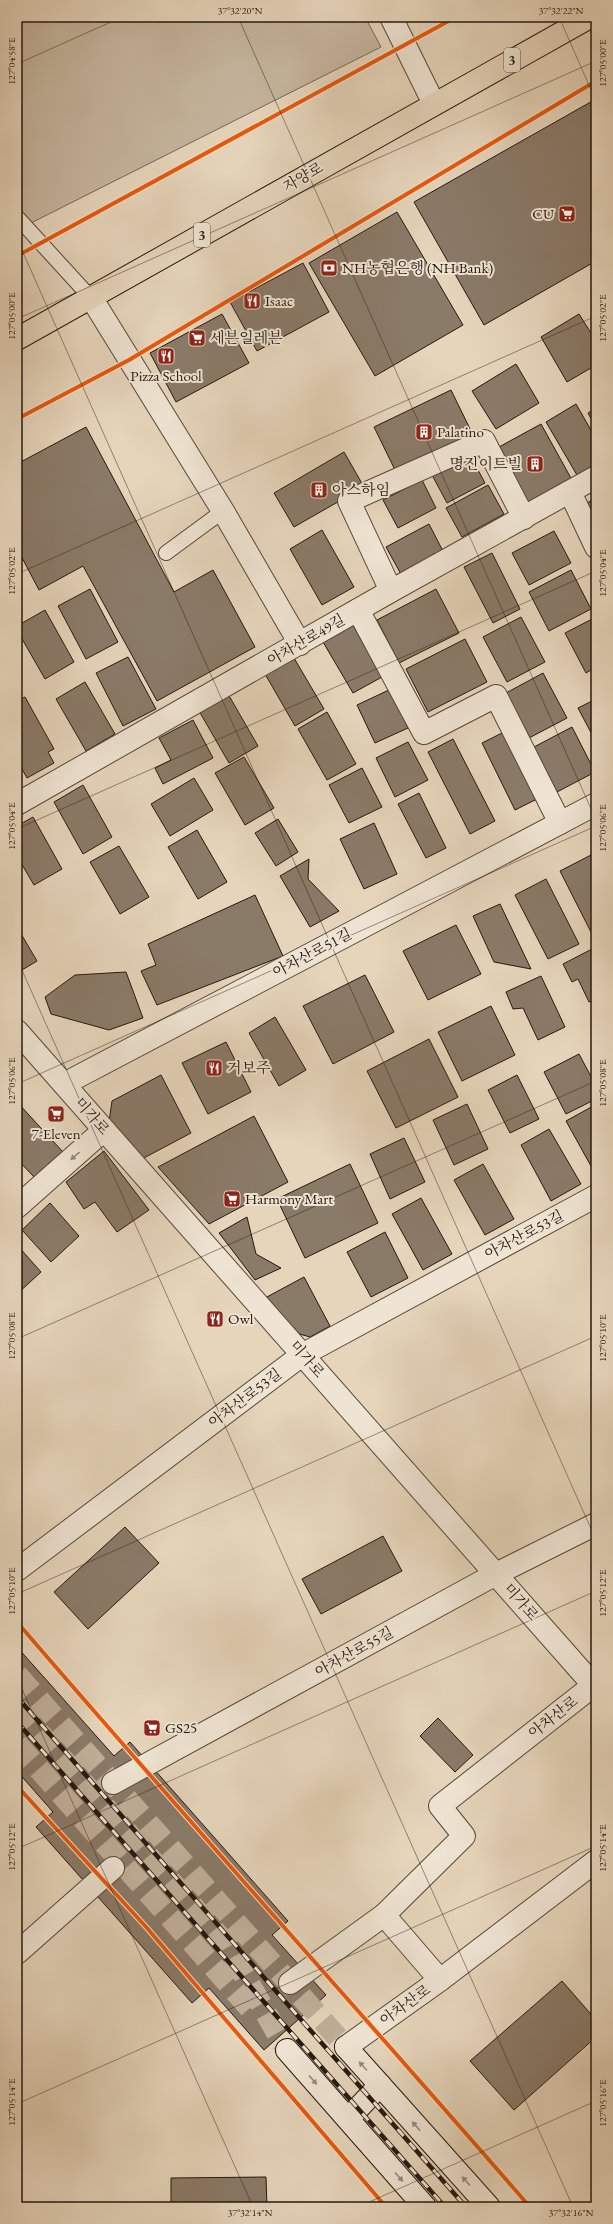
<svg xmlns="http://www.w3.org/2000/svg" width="613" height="2224" font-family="'EB Garamond','Noto Serif KR',serif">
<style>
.green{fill:#c5b59e;stroke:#766656}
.building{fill:#8a7a68;stroke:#26180f}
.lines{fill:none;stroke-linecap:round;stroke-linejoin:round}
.secondary-tunnel{stroke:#c0af99;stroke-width:22;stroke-dasharray:22 11;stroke-linecap:butt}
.service-casing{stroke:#56473a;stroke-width:16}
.minor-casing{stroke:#56473a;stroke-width:24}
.tertiary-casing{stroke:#56473a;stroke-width:24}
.secondary-casing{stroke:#26180f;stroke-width:24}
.primary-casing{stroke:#26180f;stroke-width:24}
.service{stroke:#efe4d3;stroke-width:14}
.minor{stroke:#efe4d3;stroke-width:22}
.tertiary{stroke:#efe4d3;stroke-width:22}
.secondary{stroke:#efe4d3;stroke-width:22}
.primary{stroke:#e6d5bb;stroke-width:22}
.rail-casing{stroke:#26180f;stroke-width:4.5}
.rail{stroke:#efe4d3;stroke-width:3;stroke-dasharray:9;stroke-linecap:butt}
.cycleway-casing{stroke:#efe4d3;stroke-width:6}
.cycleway{stroke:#e8590c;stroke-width:4}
.oneway{fill:#95887b}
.ticks{fill:none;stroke:#26180f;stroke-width:1;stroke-opacity:0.45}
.labels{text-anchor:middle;stroke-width:4;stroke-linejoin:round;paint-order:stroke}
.shield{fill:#efe4d3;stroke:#62554a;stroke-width:1}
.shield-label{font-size:14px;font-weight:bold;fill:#26180f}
.street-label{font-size:15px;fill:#26180f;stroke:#efe4d3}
.poi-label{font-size:15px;fill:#26180f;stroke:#efe4d3;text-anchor:start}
.neatline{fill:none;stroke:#26180f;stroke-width:1.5}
.ticks-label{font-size:10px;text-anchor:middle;fill:#26180f}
</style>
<rect width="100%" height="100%" fill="#e6d5bb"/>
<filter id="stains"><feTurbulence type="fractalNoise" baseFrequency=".005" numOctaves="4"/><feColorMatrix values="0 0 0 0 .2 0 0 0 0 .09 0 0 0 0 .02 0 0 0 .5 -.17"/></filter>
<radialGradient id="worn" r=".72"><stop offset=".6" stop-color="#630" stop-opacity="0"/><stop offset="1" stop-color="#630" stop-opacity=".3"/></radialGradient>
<polygon class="green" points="17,17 365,17 381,47 17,230"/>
<g class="building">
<polygon points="596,99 596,261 484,325 414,202"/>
<polygon points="397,212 463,325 375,376 309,263"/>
<polygon points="303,263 329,312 257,351 230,302"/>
<polygon points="222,314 249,363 176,402 150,353"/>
<polygon points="579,314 596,341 596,365 567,382 541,337"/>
<polygon points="516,364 539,403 496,429 472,391"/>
<polygon points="451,390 474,437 397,474 374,427"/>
<polygon points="576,404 596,439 596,464 577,475 546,422"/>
<polygon points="596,408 596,428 588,413"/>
<polygon points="541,424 572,480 529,504 499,447"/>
<polygon points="86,427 174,592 213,570 255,647 157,701 83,566 39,590 19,552 17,553 17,464"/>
<polygon points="344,452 364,487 294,527 274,493"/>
<polygon points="470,455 485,483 447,503 432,475"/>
<polygon points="422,480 436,508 398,528 383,500"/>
<polygon points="488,485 504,514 462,537 446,508"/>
<polygon points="596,498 596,518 587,503"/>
<polygon points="429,524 444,553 402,576 386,547"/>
<polygon points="322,530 354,587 322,605 290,549"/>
<polygon points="554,531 571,563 529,585 512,553"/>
<polygon points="492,553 520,609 493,623 464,567"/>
<polygon points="571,570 591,609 549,631 529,592"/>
<polygon points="90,589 118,642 86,659 58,606"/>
<polygon points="436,589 459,633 399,663 377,620"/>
<polygon points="45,610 74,662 45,679 17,630 17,626"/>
<polygon points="521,617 545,662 507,682 483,637"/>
<polygon points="596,617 596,667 586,673 565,633"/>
<polygon points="353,625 382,677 353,693 323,642"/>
<polygon points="465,639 487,682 428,712 406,669"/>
<polygon points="128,657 156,709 123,726 96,673"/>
<polygon points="294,658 324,709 295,726 265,674"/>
<polygon points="543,673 567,718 529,738 506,693"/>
<polygon points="85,682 115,734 86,751 56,699"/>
<polygon points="391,689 408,728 375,743 357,705"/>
<polygon points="228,694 258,746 229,763 199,711"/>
<polygon points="25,697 54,749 48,752 54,763 27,778 17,760 17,701"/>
<polygon points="596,699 596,742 578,708"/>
<polygon points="327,712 356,764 327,780 298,729"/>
<polygon points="193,720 213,758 163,784 155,768 171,760 159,738"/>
<polygon points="572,727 595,772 557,792 534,747"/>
<polygon points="508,730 541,797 515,810 482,743"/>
<polygon points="453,739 495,821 470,834 428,752"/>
<polygon points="408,742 428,780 395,797 376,758"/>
<polygon points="244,757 274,808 245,825 215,773"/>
<polygon points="362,768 382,807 349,823 329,785"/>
<polygon points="194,778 213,810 170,836 151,804"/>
<polygon points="83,785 112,837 83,854 54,802"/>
<polygon points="419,793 446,848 426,858 398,804"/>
<polygon points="33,817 62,869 34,885 17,856 17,826"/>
<polygon points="278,819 298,852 276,866 255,833"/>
<polygon points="374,823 397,874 364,889 340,839"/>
<polygon points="197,830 227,882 198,899 168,847"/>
<polygon points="119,846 149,897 120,914 90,862"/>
<polygon points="591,855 596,866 596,934 593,936 560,871"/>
<polygon points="309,859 308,879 339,911 310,927 280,876"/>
<polygon points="546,879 579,944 548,959 515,895"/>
<polygon points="255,895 283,956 157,1005 141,971 156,965 148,944"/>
<polygon points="500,904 531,969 494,962 473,916"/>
<polygon points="456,925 481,974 428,1000 403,951"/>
<polygon points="17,927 37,961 17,973"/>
<polygon points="596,947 596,999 589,1002 578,979 572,982 563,964"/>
<polygon points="126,972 143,1018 109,1030 51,1014 45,997 75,975"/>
<polygon points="365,975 394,1032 333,1064 303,1006"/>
<polygon points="541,976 565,1027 538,1040 523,1008 513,1009 506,992"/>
<polygon points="491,1006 515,1055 462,1081 438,1032"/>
<polygon points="275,1017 306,1070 279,1086 249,1033"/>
<polygon points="429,1039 458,1097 396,1128 367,1071"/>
<polygon points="226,1042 251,1092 208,1114 182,1063"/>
<polygon points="579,1054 596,1086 596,1099 566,1114 544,1072"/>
<polygon points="161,1075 191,1133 142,1159 109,1122 112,1101"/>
<polygon points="517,1075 539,1119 510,1133 488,1090"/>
<polygon points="17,1102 63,1152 35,1178 17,1159"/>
<polygon points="467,1104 488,1149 454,1165 433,1120"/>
<polygon points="595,1105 596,1106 596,1175 566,1121"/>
<polygon points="254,1116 288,1182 209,1224 158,1167"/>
<polygon points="549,1129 581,1184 551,1201 521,1145"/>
<polygon points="404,1138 425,1182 390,1199 370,1154"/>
<polygon points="104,1151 149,1210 117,1232 95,1202 84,1209 66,1182"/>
<polygon points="350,1164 378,1223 305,1258 277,1199"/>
<polygon points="483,1164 514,1219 485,1235 454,1180"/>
<polygon points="421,1198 452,1254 423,1270 392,1214"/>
<polygon points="50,1203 79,1236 51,1262 22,1230"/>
<polygon points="247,1217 256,1254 281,1268 255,1280 219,1233"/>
<polygon points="385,1232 408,1278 371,1297 347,1252"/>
<polygon points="17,1245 41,1272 17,1294"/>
<polygon points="304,1277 330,1326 310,1337 296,1333 265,1298"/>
<polygon points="125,1527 159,1563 88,1629 54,1592"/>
<polygon points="383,1536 402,1571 321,1614 302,1579"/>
<polygon points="17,1647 114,1756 130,1742 288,1921 272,1935 326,1995 264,2050 209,1988 192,2003 36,1827 53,1812 17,1771"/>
<polygon points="438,1718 473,1755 455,1772 420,1736"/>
<polygon points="562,1981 596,2020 596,2037 514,2110 470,2061"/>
<polygon points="266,2177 267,2207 171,2207 171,2178"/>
</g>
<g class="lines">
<g class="secondary-tunnel">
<polyline points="17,1675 346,2047"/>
<polyline points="17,1708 227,1945 287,2050"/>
<polyline points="17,1744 257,2016"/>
</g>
<g class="service-casing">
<g id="service">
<polyline points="17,217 92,299"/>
<polyline points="166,553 223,511"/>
</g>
</g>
<g class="minor-casing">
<g id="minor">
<polyline points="391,17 434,104"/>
<polyline points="92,299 223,511 300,644"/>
<polyline points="570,492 596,547"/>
<polyline points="391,591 349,501 484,441 524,518"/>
<polyline points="358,610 424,733 496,696 560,823"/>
<polyline points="17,804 391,591 596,477"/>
<polyline points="17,1031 596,1688"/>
<polyline points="64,1084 596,804"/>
<polyline points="17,1207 104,1130"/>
<polyline points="17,1570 302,1355 596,1196"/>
<polyline points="113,1783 496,1574 596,1524"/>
<polyline points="384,1915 440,1980"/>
<polyline points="290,1983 384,1915 464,1836 440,1806 594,1685"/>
<polyline points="346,2047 440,1980 596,1861"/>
</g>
</g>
<g class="tertiary-casing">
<polyline id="tertiary" points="17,1953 113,1868"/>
</g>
<g class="secondary-casing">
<g id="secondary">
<polyline points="346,2047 489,2207"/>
<polyline points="287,2050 425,2207"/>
<polyline points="348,2119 380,2085"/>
</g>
</g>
<g class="primary-casing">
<polyline id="primary" points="17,339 590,17"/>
</g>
<use href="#service" class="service"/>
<use href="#minor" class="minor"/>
<use href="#tertiary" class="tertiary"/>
<use href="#secondary" class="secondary"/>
<use href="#primary" class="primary"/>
<g class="rail-casing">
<g id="rail">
<polyline points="17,1697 466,2207"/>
<polyline points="17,1722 445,2207"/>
</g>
</g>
<use href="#rail" class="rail"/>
<g class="cycleway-casing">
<g id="cycleway">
<polyline points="17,256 456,17"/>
<polyline points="17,419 129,360 596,81"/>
<path d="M17 1622C186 1819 360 2011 530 2207"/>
<polyline points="17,1786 147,1928 386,2207"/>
</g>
</g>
<use href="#cycleway" class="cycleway"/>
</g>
<defs><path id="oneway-solid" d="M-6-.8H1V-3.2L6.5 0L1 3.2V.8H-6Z"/></defs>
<g class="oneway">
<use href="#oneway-solid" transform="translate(75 1156) rotate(139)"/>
<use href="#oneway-solid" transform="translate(363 2066) rotate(-132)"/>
<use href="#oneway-solid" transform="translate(313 2080) rotate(49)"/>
<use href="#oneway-solid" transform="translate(416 2126) rotate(-132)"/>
<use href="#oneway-solid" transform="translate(399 2177) rotate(49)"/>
<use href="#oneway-solid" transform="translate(466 2181) rotate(-132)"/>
</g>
<path class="ticks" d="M238 17 596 820M559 17 596 101M17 64 122 17M17 239 596 1540M17 319 596 61M17 574 596 316M17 829 596 571M17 959 573 2207M17 1084 596 826M17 1339 596 1081M17 1594 596 1336M17 1678 253 2207M17 1849 596 1591M17 2104 596 1846M358 2207 596 2101"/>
<defs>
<g id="supermarket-square" transform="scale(0.9)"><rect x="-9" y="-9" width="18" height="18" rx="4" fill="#8f2418" stroke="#efe4d3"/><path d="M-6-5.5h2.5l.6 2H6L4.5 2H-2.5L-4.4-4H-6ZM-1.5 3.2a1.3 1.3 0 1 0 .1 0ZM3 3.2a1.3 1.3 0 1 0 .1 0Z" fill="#fff"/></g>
<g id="bank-square" transform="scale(0.9)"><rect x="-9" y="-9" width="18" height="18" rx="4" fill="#8f2418" stroke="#efe4d3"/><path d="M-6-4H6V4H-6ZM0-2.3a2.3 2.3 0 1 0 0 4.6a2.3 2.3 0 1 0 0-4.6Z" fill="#fff"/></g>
<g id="restaurant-square" transform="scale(0.9)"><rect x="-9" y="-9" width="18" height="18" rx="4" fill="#8f2418" stroke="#efe4d3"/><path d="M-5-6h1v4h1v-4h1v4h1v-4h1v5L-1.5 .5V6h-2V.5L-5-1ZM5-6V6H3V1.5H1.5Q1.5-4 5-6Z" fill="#fff"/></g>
<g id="building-square" transform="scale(0.9)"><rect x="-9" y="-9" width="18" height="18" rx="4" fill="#8f2418" stroke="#efe4d3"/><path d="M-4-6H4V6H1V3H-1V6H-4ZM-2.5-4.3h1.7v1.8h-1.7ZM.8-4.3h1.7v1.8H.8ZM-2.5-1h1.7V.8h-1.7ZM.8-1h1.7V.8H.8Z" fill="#fff"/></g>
</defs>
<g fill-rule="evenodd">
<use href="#supermarket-square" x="567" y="214"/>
<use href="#bank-square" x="329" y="268"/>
<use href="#restaurant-square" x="252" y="301"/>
<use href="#supermarket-square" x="197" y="338"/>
<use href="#restaurant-square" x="166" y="356"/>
<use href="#building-square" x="424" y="432"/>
<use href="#building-square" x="535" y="464"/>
<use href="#building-square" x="319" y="490"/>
<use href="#restaurant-square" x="214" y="1068"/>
<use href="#supermarket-square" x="56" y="1114"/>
<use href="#supermarket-square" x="232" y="1199"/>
<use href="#restaurant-square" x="215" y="1319"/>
<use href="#supermarket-square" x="152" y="1728"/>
</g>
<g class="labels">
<g class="shield">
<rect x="504" y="48" width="16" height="24" rx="3"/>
<rect x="194" y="223" width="16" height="24" rx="3"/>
</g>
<g class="shield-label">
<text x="512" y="65">3</text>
<text x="202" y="240">3</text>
</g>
<g class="street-label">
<text transform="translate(303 177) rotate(-30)" y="5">자양로</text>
<text transform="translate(306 640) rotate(-30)" y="5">아차산로49길</text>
<text transform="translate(312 953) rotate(-28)" y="5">아차산로51길</text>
<text transform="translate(92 1116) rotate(49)" y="5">미가로</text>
<text transform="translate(524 1235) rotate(-28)" y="5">아차산로53길</text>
<text transform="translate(307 1359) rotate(49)" y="5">미가로</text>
<text transform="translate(245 1398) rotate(-37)" y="5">아차산로53길</text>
<text transform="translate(521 1602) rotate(49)" y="5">미가로</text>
<text transform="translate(354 1652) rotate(-29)" y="5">아차산로55길</text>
<text transform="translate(553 1717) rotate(-38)" y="5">아차산로</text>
<text transform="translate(405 2005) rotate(-36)" y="5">아차산로</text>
</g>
<g class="poi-label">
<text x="554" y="219" text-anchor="end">CU</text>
<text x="342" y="273">NH농협은행 (NH Bank)</text>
<text x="265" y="306">Isaac</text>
<text x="210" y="343">세븐일레븐</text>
<text x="166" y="381" text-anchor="middle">Pizza School</text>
<text x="437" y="437">Palatino</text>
<text x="522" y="469" text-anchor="end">명진이트빌</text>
<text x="332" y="495">아스하임</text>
<text x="227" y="1073">거보주</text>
<text x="56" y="1139" text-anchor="middle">7-Eleven</text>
<text x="245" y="1204">Harmony Mart</text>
<text x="228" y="1324">Owl</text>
<text x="165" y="1733">GS25</text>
</g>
</g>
<rect width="613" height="2224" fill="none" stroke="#e6d5bb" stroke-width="44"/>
<rect x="22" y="22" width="569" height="2180" class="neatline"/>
<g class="ticks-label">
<text x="240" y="14">37°32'20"N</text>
<text x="561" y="14">37°32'22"N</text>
<text transform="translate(11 61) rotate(-90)" y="4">127°04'58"E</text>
<text transform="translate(602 63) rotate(-90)" y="4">127°05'00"E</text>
<text transform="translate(11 316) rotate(-90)" y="4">127°05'00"E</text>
<text transform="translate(602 318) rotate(-90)" y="4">127°05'02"E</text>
<text transform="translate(11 571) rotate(-90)" y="4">127°05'02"E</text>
<text transform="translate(602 573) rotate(-90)" y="4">127°05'04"E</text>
<text transform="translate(11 826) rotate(-90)" y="4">127°05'04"E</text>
<text transform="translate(602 828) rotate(-90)" y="4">127°05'06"E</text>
<text transform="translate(11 1081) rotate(-90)" y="4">127°05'06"E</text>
<text transform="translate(602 1083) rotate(-90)" y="4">127°05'08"E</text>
<text transform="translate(11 1336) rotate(-90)" y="4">127°05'08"E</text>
<text transform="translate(602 1338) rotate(-90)" y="4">127°05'10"E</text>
<text transform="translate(11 1591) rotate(-90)" y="4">127°05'10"E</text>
<text transform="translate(602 1593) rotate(-90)" y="4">127°05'12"E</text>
<text transform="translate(11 1847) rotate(-90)" y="4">127°05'12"E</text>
<text transform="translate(602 1848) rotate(-90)" y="4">127°05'14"E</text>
<text transform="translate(11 2102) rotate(-90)" y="4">127°05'14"E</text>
<text transform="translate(602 2103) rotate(-90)" y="4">127°05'16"E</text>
<text x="250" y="2216">37°32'14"N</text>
<text x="571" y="2216">37°32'16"N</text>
</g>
<rect width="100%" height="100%" filter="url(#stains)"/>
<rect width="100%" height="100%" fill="url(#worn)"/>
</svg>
